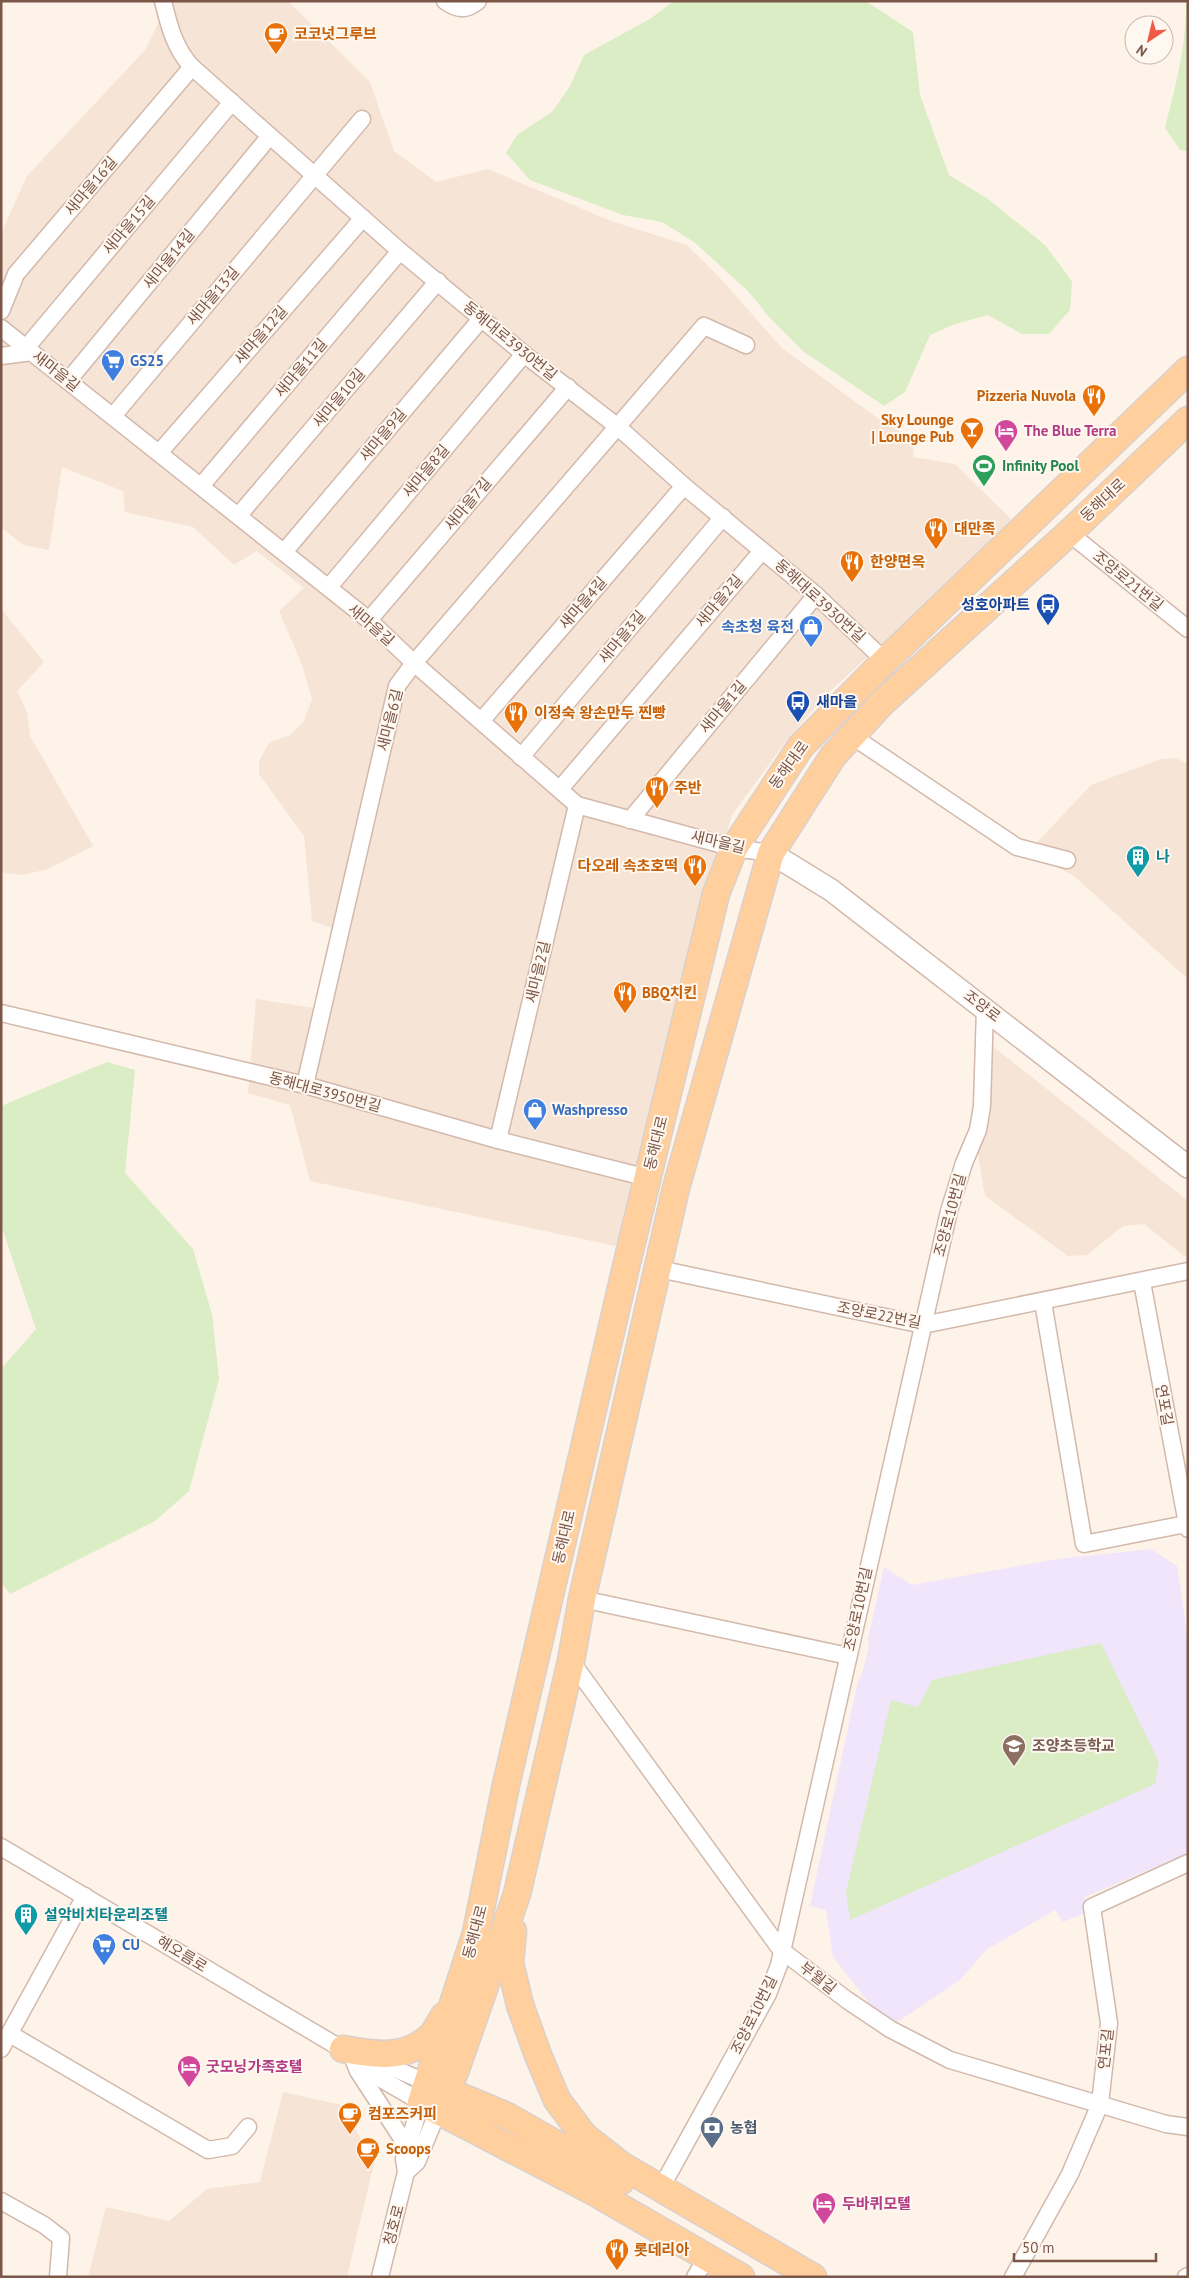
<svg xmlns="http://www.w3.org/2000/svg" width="1189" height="2278" font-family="'PT Sans','Noto Sans KR',sans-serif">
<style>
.residential{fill:#f6e4d6}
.education{fill:#f0e5fb}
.green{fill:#daedc5}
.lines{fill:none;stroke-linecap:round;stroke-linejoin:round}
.minor-casing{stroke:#d2b9ac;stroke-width:19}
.tertiary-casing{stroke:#d2b9ac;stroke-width:24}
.primary-casing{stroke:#dad0cc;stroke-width:29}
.minor{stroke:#fff;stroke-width:16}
.tertiary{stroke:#fff;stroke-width:21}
.primary{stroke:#ffd09e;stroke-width:26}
.labels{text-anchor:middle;stroke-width:4;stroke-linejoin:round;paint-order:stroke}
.food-label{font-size:15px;font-weight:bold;fill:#c56008;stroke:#fff8f0;text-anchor:start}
.street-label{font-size:15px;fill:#7b5649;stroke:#fff8f0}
.shop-label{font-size:15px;font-weight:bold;fill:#366cbe;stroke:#fff8f0;text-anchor:start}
.hotel-label{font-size:15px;font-weight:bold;fill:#b23c85;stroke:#fff8f0;text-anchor:start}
.leisure-label{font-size:15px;font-weight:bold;fill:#27864d;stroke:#fff8f0;text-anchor:start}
.transit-label{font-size:15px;font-weight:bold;fill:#164399;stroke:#fff8f0;text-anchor:end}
.culture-label{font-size:15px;font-weight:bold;fill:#0d838f;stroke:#fff8f0;text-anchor:start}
.education-label{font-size:15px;font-weight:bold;fill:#785e54;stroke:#fff8f0;text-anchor:start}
.service-label{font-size:15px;font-weight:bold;fill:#4e5e75;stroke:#fff8f0;text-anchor:start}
</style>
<rect width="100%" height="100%" fill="#fef3e8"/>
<g class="residential">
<polygon points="169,1 288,1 370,82 394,151 436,182 488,169 611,221 687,245 720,278 782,348 883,422 914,440 913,457 955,464 1014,522 826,695 789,737 732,815 715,872 620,1247 310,1181 290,1105 248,1093 256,999 321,1009 335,929 312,921 304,836 259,774 259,761 269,743 290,735 304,721 312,699 302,665 279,611 304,588 257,551 234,565 193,527 125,512 123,491 62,467 49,550 23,545 1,527 1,234 27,176 145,50"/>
<polygon points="1,609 44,662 17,691 27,712 30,736 93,846 48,869 23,875 4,873 1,870"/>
<polygon points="1176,758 1188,764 1188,979 1074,876 1028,852 1091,785 1161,759"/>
<polygon points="990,1044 1188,1201 1188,1256 1184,1256 1144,1224 1123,1226 1087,1255 1068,1256 985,1196 977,1149"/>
<polygon points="283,2092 342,2105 374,2163 347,2277 88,2277 106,2207 169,2221 207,2189 260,2182"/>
</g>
<polygon class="education" points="1151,1549 1177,1566 1184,1612 1188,1644 1188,1853 1083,1898 1089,1903 1087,1912 1063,1922 1055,1910 986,1950 960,1980 896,2023 880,2017 833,1957 826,1910 810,1906 858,1681 862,1674 869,1646 868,1639 884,1567 912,1585 1057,1559"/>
<g class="green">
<polygon points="674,1 864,1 872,5 913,32 920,95 949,175 988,199 1045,245 1072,281 1070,310 1049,334 1022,334 988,315 955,324 930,335 905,392 884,406 804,352 770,318 748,291 694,242 662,222 623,215 530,180 506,153 517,135 553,111 570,86 584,55 650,19"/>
<path d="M1186 1H1188V151L1180 150 1165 128C1175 87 1187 44 1186 1Z"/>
<polygon points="107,1062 135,1070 125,1173 193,1249 212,1314 219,1379 189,1491 155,1521 10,1594 1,1583 1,1369 36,1329 1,1225 1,1106"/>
<polygon points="1101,1643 1159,1762 1155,1784 850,1920 846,1892 891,1700 918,1707 932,1680"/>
</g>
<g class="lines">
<g class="minor-casing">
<g id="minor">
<path d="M163 1C169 26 175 49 192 67L400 251 524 354 618 427 684 486 816 595 885 661"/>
<path d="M445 1C457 10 466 11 478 1"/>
<polyline points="1,311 16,274 192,67"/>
<polyline points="1,328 369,620 414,663 577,805 734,848 771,853"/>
<polyline points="26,348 232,102"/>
<polyline points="1,356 32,352"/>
<polyline points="68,381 269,137"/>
<polyline points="113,416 362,119"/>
<polyline points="159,453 363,218"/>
<polyline points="201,486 400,251"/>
<polyline points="239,515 438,281"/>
<polyline points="1069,533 1188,629"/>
<polyline points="284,552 481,319"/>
<polyline points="329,587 524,354"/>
<polyline points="369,620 568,387"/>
<polyline points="482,720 684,486"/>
<polyline points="852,736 1017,847 1067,860"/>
<polyline points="521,757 723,517"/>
<polyline points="560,789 762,551"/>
<polyline points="630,820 816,595"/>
<polyline points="1,1013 305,1085 498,1140 648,1178"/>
<polyline points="305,1085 397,686 414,663 704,326 746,345"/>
<polyline points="498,1140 577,805"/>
<polyline points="659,1269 923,1325 1188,1271"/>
<polyline points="1142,1282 1188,1529"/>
<polyline points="1043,1302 1084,1544 1186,1524"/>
<polyline points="582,1599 848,1656"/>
<polyline points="571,1661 781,1950 847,2000 890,2029 950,2060 1166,2124 1188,2127"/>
<polyline points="1,1847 352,2055 376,2076 421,2102 404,2159 406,2172 380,2277"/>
<polyline points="10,2034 208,2150 232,2146 248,2127"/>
<polyline points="1,2049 85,1896"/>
<polyline points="354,2061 358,2071 401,2137 406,2150"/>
<polyline points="369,2062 381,2063 428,2083"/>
<polyline points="406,2172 417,2162 438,2111"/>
<polyline points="661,2188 768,1994 779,1965 949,1211 964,1163 978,1130 982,1106 985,1008"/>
<polyline points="1,2201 44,2225 61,2238 58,2277"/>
<polyline points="695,2277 707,2257"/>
<polyline points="1013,2277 1070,2174 1100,2104 1109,2023 1092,1907 1188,1863"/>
<polyline points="1186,2277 1188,2276"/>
</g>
</g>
<g class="tertiary-casing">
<polyline id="tertiary" points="771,853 831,890 1188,1167"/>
</g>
<g class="primary-casing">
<g id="primary">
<polyline points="513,1931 510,1963 520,2005 538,2055 557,2100 584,2136 621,2165 813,2277"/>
<path d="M343 2049C374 2055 406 2060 431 2036 436 2031 440 2022 444 2016"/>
<polyline points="431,2084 507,2116 621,2181"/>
<polyline points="438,2111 456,2069 517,1894 571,1661 582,1599 676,1188 771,853 833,756 883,702 1069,533 1188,420"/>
<polyline points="741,2277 594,2192 421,2102 476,1933 506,1785 625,1271 716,894 734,848 801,746 885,661 1188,370"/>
</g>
</g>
<use href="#minor" class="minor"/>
<use href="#tertiary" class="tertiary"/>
<use href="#primary" class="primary"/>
</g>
<defs>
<g id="cafe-pin" transform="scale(1.25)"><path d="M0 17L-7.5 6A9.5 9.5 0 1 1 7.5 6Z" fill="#e8710a" stroke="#fff8f0"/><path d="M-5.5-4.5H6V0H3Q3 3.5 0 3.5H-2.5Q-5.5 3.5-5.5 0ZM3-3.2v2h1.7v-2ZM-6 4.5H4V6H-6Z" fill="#fff"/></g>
<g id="supermarket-pin" transform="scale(1.25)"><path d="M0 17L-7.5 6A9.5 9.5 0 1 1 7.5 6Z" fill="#3f7fe0" stroke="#fff8f0"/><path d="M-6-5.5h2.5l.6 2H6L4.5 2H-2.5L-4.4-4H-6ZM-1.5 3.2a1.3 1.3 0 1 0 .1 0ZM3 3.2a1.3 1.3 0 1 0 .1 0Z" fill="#fff"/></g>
<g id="restaurant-pin" transform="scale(1.25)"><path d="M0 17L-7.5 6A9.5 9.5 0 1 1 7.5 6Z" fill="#e8710a" stroke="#fff8f0"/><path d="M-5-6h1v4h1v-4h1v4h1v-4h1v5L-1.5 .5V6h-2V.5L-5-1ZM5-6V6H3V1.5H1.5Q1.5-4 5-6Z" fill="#fff"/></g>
<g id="bar-pin" transform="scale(1.25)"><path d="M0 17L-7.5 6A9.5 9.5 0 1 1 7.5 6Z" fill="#e8710a" stroke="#fff8f0"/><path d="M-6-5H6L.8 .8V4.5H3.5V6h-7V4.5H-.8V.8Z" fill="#fff"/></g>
<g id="hotel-pin" transform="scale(1.25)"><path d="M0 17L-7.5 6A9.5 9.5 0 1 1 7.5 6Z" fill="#d1479c" stroke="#fff8f0"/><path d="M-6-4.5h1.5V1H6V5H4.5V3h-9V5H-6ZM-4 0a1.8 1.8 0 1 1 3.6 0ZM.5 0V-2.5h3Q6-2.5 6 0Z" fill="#fff"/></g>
<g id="stadium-pin" transform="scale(1.25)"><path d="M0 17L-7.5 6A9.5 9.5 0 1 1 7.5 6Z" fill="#2e9e5b" stroke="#fff8f0"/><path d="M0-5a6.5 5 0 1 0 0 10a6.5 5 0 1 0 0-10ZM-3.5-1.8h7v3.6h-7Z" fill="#fff"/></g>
<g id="bus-pin" transform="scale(1.25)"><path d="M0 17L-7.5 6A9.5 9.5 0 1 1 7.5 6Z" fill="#1a4fb4" stroke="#fff8f0"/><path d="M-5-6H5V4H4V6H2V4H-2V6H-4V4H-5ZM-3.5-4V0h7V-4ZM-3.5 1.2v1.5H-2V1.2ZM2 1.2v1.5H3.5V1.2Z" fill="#fff"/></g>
<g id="shop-pin" transform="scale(1.25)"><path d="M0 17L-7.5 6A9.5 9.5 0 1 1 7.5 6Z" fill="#3f7fe0" stroke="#fff8f0"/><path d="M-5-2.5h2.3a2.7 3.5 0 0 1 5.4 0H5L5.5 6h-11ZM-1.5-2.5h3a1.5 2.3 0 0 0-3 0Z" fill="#fff"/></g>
<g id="building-pin" transform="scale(1.25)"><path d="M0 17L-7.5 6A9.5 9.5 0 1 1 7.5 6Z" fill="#0f9aa8" stroke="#fff8f0"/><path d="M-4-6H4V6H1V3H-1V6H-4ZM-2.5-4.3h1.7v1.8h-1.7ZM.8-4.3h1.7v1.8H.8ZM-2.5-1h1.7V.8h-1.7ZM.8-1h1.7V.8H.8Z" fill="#fff"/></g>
<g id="school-pin" transform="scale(1.25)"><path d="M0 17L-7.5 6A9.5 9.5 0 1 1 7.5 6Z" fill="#8d6e63" stroke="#fff8f0"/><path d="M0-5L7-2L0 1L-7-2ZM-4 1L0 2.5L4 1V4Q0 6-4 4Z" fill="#fff"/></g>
<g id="bank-pin" transform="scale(1.25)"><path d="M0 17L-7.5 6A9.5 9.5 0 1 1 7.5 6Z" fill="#5c6f8a" stroke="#fff8f0"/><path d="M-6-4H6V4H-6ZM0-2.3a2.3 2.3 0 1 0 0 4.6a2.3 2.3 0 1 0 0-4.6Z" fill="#fff"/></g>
</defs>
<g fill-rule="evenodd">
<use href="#cafe-pin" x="276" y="34"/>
<use href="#supermarket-pin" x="113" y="361"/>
<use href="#restaurant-pin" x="1094" y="396"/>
<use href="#bar-pin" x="972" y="429"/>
<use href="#hotel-pin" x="1006" y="431"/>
<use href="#stadium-pin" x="984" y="466"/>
<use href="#restaurant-pin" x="936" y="529"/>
<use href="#restaurant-pin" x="852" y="562"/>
<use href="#bus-pin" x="1048" y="605"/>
<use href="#shop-pin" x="811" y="627"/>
<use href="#bus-pin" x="798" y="702"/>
<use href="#restaurant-pin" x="516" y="713"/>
<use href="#restaurant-pin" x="657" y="788"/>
<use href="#building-pin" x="1138" y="857"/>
<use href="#restaurant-pin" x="695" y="866"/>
<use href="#restaurant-pin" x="625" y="993"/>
<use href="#shop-pin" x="535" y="1110"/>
<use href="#school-pin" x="1014" y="1746"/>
<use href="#building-pin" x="26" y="1915"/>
<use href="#supermarket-pin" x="104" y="1945"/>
<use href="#hotel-pin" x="189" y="2067"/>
<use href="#cafe-pin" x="350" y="2114"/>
<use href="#bank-pin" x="712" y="2128"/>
<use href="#cafe-pin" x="368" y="2149"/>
<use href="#hotel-pin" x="824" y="2204"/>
<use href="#restaurant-pin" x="617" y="2250"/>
</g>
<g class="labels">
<g class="food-label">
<text x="294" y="39">코코넛그루브</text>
<text x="1076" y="401" text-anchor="end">Pizzeria Nuvola</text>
<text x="954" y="425" text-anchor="end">Sky Lounge<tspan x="954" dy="17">| Lounge Pub</tspan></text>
<text x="954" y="534">대만족</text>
<text x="870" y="567">한양면옥</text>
<text x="534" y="718">이정숙 왕손만두 찐빵</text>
<text x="674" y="793">주반</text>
<text x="678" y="871" text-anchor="end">다오레 속초호떡</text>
<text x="642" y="998">BBQ치킨</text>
<text x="368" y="2119">컴포즈커피</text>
<text x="386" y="2154">Scoops</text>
<text x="634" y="2255">롯데리아</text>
</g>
<g class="street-label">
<text transform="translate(91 186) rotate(-50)" y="5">새마을16길</text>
<text transform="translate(129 225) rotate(-50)" y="5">새마을15길</text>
<text transform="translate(169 259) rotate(-51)" y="5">새마을14길</text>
<text transform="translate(213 296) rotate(-50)" y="5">새마을13길</text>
<text transform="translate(261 335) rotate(-49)" y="5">새마을12길</text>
<text transform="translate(510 341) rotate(39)" y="5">동해대로3930번길</text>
<text transform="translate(301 368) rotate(-50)" y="5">새마을11길</text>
<text transform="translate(56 371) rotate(38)" y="5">새마을길</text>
<text transform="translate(339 398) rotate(-50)" y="5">새마을10길</text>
<text transform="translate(383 435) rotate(-50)" y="5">새마을9길</text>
<text transform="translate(426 471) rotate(-50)" y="5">새마을8길</text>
<text transform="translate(1103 500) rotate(-43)" y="5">동해대로</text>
<text transform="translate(468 504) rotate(-50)" y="5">새마을7길</text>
<text transform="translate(1128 581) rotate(39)" y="5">조양로21번길</text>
<text transform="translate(719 601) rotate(-50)" y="5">새마을2길</text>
<text transform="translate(820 601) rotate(42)" y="5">동해대로3930번길</text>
<text transform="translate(583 603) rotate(-49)" y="5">새마을4길</text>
<text transform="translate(371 625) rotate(41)" y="5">새마을길</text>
<text transform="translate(622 637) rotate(-50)" y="5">새마을3길</text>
<text transform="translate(723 707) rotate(-50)" y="5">새마을1길</text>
<text transform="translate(390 720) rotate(-76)" y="5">새마을6길</text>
<text transform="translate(789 765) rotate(-54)" y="5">동해대로</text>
<text transform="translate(718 842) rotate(13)" y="5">새마을길</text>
<text transform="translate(538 972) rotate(-77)" y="5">새마을2길</text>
<text transform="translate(982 1006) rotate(37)" y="5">조양로</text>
<text transform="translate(325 1092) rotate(15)" y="5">동해대로3950번길</text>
<text transform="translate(656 1143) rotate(-76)" y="5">동해대로</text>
<text transform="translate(950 1215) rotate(-75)" y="5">조양로10번길</text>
<text transform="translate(879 1315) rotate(11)" y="5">조양로22번길</text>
<text transform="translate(1164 1405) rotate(80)" y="5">연포길</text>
<text transform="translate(564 1537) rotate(-77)" y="5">동해대로</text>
<text transform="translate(858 1609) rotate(-78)" y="5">조양로10번길</text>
<text transform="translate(475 1932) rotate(-75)" y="5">동해대로</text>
<text transform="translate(182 1954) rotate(31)" y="5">해오름로</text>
<text transform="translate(818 1978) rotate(38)" y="5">부월길</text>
<text transform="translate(754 2015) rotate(-64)" y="5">조양로10번길</text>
<text transform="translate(1106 2049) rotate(-84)" y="5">연포길</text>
<text transform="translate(394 2225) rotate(-75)" y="5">청호로</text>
</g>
<g class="shop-label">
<text x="130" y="366">GS25</text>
<text x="794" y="632" text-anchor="end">속초청 육전</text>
<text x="552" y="1115">Washpresso</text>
<text x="122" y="1950">CU</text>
</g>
<g class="hotel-label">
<text x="1024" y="436">The Blue Terra</text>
<text x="206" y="2072">굿모닝가족호텔</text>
<text x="842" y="2209">두바퀴모텔</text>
</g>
<g class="leisure-label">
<text x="1002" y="471">Infinity Pool</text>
</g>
<g class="transit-label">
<text x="1030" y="610">성호아파트</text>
<text x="816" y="707" text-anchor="start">새마을</text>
</g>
<g class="culture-label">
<text x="1156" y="862">나</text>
<text x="44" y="1920">설악비치타운리조텔</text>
</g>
<g class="education-label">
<text x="1032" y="1751">조양초등학교</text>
</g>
<g class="service-label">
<text x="730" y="2133">농협</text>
</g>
</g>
<rect width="1189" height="2278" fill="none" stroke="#7b5649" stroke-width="5"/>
<g transform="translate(1149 40) rotate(215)"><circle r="24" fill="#fff8f0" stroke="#cab7ad"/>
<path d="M0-4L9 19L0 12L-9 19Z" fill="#f05946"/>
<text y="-8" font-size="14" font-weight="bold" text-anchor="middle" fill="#7b5649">N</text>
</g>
<path d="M1014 2253v8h142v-8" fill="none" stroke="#7b5649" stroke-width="2.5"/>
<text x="1022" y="2253" font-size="15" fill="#7b5649" stroke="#fff8f0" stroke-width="4" paint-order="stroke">50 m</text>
</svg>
